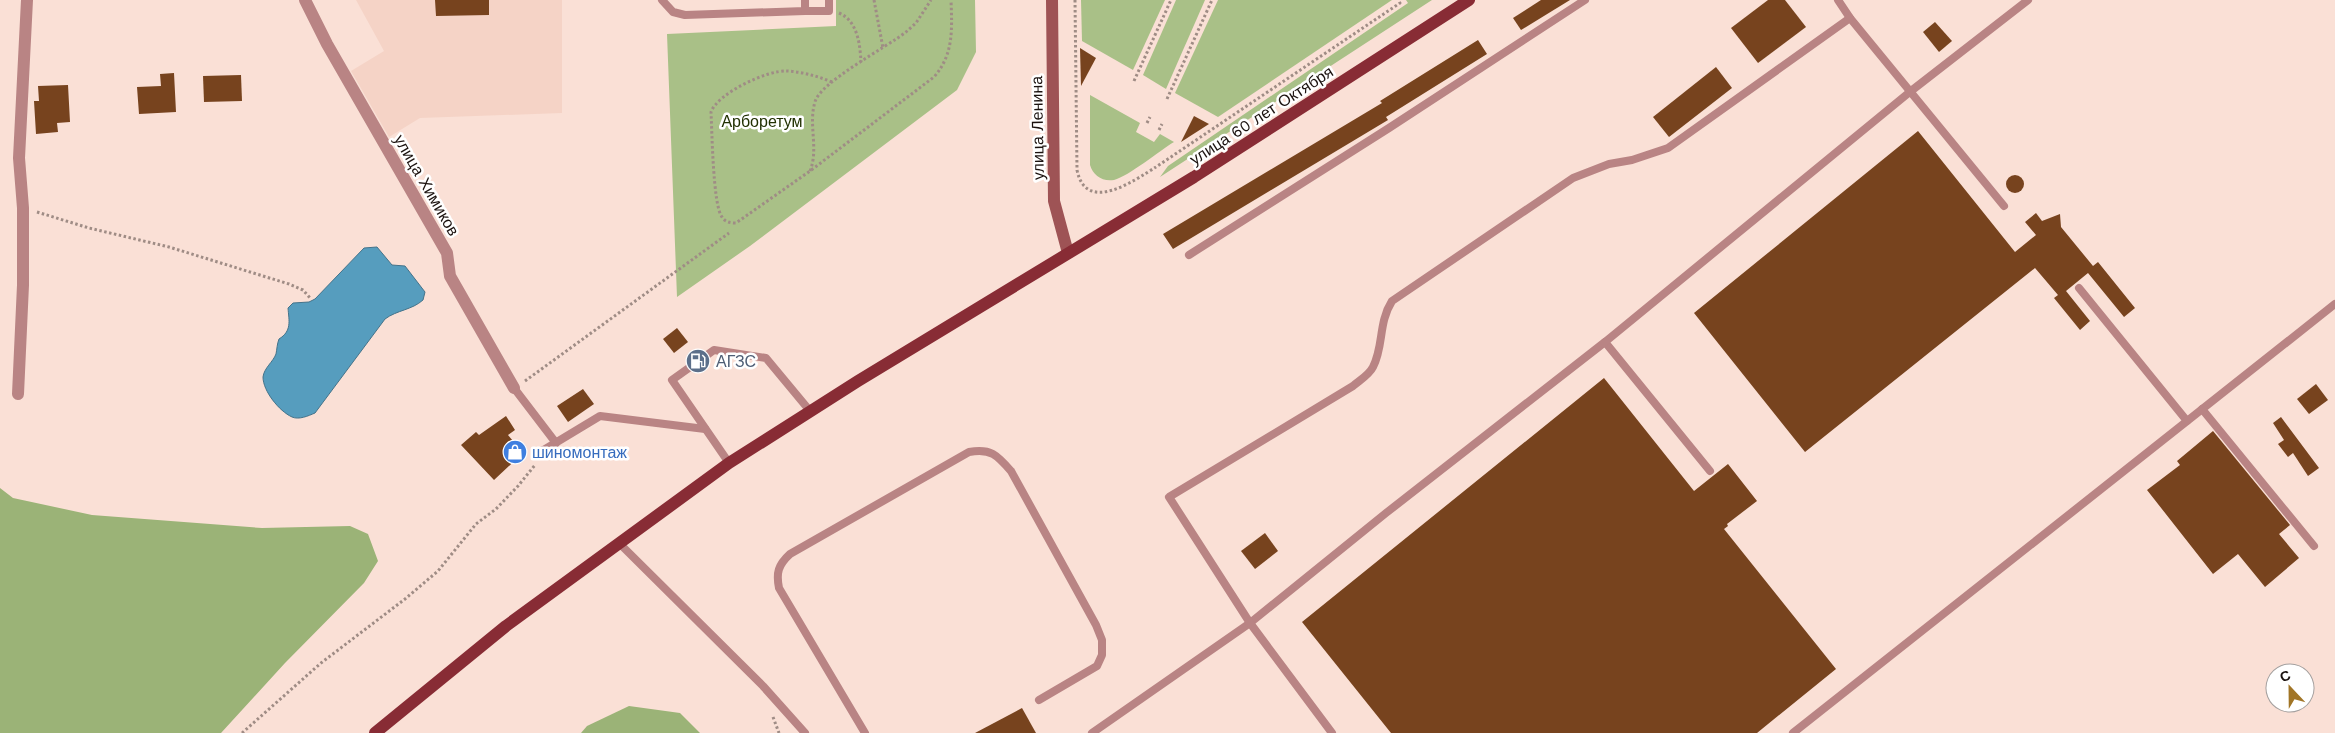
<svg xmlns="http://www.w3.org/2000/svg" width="2335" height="733" font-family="'Work Sans',sans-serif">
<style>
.built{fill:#f5d3c6}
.green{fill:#a9c087}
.forest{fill:#9bb377}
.water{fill:#569dbe;stroke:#44738a}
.building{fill:#77431e}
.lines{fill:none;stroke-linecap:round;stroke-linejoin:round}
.path{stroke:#9f8c85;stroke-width:3;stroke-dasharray:2.5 2.5;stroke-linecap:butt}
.service{stroke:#b98484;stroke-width:8}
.minor{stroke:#b98484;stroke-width:12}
.secondary{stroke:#9e5355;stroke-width:12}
.primary{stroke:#882c35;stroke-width:12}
.labels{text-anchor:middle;stroke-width:5;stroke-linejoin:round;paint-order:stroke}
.street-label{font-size:16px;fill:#1b120f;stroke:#fff}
.park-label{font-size:16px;fill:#223103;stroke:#fff}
.service-label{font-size:16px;fill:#4e5e75;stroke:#fff;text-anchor:start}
.shop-label{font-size:16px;fill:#366cbe;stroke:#fff;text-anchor:start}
</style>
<rect width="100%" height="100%" fill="#fae0d6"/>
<polygon class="built" points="356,0 562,0 562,113 420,118 389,137 351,71 384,51"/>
<g class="green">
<polygon points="836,0 975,0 976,52 957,90 750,246 677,297 667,34 836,26"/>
<polygon points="1081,0 1165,0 1133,70 1082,41"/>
<polygon points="1176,0 1205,0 1166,89 1143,75"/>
<polygon points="1218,0 1392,0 1218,117 1175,93"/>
<polygon points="1406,0 1432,0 1160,177 1168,166 1408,3"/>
<path d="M1090 95 1140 123 1136 132 1154 142 1160 134 1174 142C1159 151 1129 176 1114 180 1102 182 1093 175 1090 165Z"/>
</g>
<g class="forest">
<polygon points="0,488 13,498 92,515 262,528 350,526 368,534 378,561 364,583 285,663 221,733 0,733"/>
<polygon points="629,706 680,713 700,733 581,733 587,726"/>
</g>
<path class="water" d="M377 247 392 265 405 266 425 292 423 300C412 310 397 310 385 319L315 413C308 416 299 420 292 417 279 411 263 391 263 377 264 368 273 362 276 354 277 349 277 344 279 339 292 331 289 321 288 308L293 303 309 302 315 299 364 248Z"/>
<g class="building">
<polygon points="435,0 489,0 489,15 436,16"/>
<polygon points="1541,0 1570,0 1521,30 1513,18"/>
<polygon points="1768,0 1785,0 1806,27 1758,63 1731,28"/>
<polygon points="1935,22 1952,41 1939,52 1923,32"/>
<polygon points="1478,40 1487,54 1386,117 1388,120 1173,249 1163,234 1382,103 1380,101"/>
<polygon points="1080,48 1096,58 1081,86"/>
<polygon points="1716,67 1732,88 1669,137 1653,117"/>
<polygon points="174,73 176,112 139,114 137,87 161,86 160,74"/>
<polygon points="241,75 242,101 204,102 203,76"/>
<polygon points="68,85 70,122 57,123 58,132 36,134 34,101 39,101 38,86"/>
<polygon points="1194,116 1209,124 1181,142"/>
<polygon points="1918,131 2015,252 2036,235 2025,222 2036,213 2042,221 2060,214 2061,227 2093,266 2098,262 2135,308 2124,317 2088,273 2066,291 2090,321 2080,330 2054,298 2058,295 2035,268 1805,452 1694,313"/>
<circle cx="2015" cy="184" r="9"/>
<polygon points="677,328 688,342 674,353 663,339"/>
<polygon points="1604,378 1694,491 1728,464 1757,501 1727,524 1728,526 1724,529 1836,669 1757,733 1391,733 1302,622"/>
<polygon points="2316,384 2328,400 2309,414 2297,399"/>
<polygon points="583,389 594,404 568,422 557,406"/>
<polygon points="506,416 515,430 508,435 523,453 494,480 461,445 476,432 479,435"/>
<polygon points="2281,417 2319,468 2308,476 2293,453 2288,457 2278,444 2284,440 2273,423"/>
<polygon points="2213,431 2290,525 2279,534 2299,558 2265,587 2238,554 2213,574 2147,490 2180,465 2177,461"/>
<polygon points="1265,533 1278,551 1255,569 1241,551"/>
<polygon points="1022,708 1036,733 975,733"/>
</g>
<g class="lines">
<g class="path">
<polyline points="874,0 883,48"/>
<path d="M1075 0 1077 170C1086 215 1135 180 1156 167L1400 3 1398 0"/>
<path d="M839 13C858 21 860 45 861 62"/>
<polyline points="1134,81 1171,0"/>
<path d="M832 82C817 76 803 72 787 71 767 70 718 93 711 112 712 131 713 206 722 217 725 222 730 223 736 223L810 171 934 77C954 54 952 29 951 0"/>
<polyline points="1167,99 1212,0"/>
<polyline points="1147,123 1150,117"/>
<polyline points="1159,130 1162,124"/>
<path d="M810 171C819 149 808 124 815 102 820 82 887 47 906 32L916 23 931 0"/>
<polyline points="37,212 89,228 169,247 289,284 303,290 311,299"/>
<polyline points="525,381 729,233"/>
<polyline points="773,717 779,733"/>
<polyline points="242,733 321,663 405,599 438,571 476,524 496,509 518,486 535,465"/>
</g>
<g class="service">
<polyline points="662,0 673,12 685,15 805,11 805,0"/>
<polyline points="1838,0 1850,18 2004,206"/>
<polyline points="805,11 829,11 829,0"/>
<polyline points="1189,255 1389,128 1585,0"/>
<polyline points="2079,288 2187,421"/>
<polyline points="1605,342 1710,471"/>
<polyline points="514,388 556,443"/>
<polyline points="2202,409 2314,546"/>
<polyline points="537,454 600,416 705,429"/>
<polyline points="729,463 672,380 714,350 766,358 810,411"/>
<polyline points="619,543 763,686 805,733"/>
<path d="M865 733 779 588C776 573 778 565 790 554L969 452C991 448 997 455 1011 471L1096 625 1102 640V655L1097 666 1039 700"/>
<polyline points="1092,733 1250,623 1386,513 1605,342 1911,91 2028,0"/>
<path d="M1332 733 1250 623 1169 497 1353 386C1360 380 1369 375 1373 367 1384 346 1378 323 1392 301L1573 178 1609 164 1632 160 1668 148 1850 18"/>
<polyline points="1793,733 2335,304"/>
</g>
<g class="minor">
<polyline points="305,0 327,44 447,253 450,276 514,388"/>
<polyline points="18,394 23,285 23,208 19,158 27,0"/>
</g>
<polyline class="secondary" points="1052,0 1054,201 1068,253"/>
<polyline class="primary" points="375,733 506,626 729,463 858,381 1194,177 1469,0"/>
</g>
<defs>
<g id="fuel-disc" transform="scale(1.25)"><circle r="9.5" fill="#5c6f8a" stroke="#fff"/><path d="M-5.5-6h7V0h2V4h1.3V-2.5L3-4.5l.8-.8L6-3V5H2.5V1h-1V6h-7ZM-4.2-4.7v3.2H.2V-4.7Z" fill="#fff"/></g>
<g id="shop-disc" transform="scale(1.25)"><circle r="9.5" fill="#3f7fe0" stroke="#fff"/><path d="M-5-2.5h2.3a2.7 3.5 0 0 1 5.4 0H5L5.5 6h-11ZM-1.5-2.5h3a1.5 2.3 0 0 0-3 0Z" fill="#fff"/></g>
</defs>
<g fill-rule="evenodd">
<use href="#fuel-disc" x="698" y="361"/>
<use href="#shop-disc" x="515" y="452"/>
</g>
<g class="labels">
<g class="street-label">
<text transform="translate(1261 115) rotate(-33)" y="6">улица 60 лет Октября</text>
<text transform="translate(1037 128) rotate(-91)" y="6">улица Ленина</text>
<text transform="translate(427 185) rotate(60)" y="6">улица Химиков</text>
</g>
<g class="park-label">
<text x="762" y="127">Арборетум</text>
</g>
<g class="service-label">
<text x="716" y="367">АГЗС</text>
</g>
<g class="shop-label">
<text x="532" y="458">шиномонтаж</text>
</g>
</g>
<g transform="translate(2290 688) rotate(338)"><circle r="24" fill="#ffffff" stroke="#a4a09f"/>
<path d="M0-4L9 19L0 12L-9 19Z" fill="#a17526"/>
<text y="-8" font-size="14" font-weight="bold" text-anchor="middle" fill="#1b120f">С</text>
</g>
</svg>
